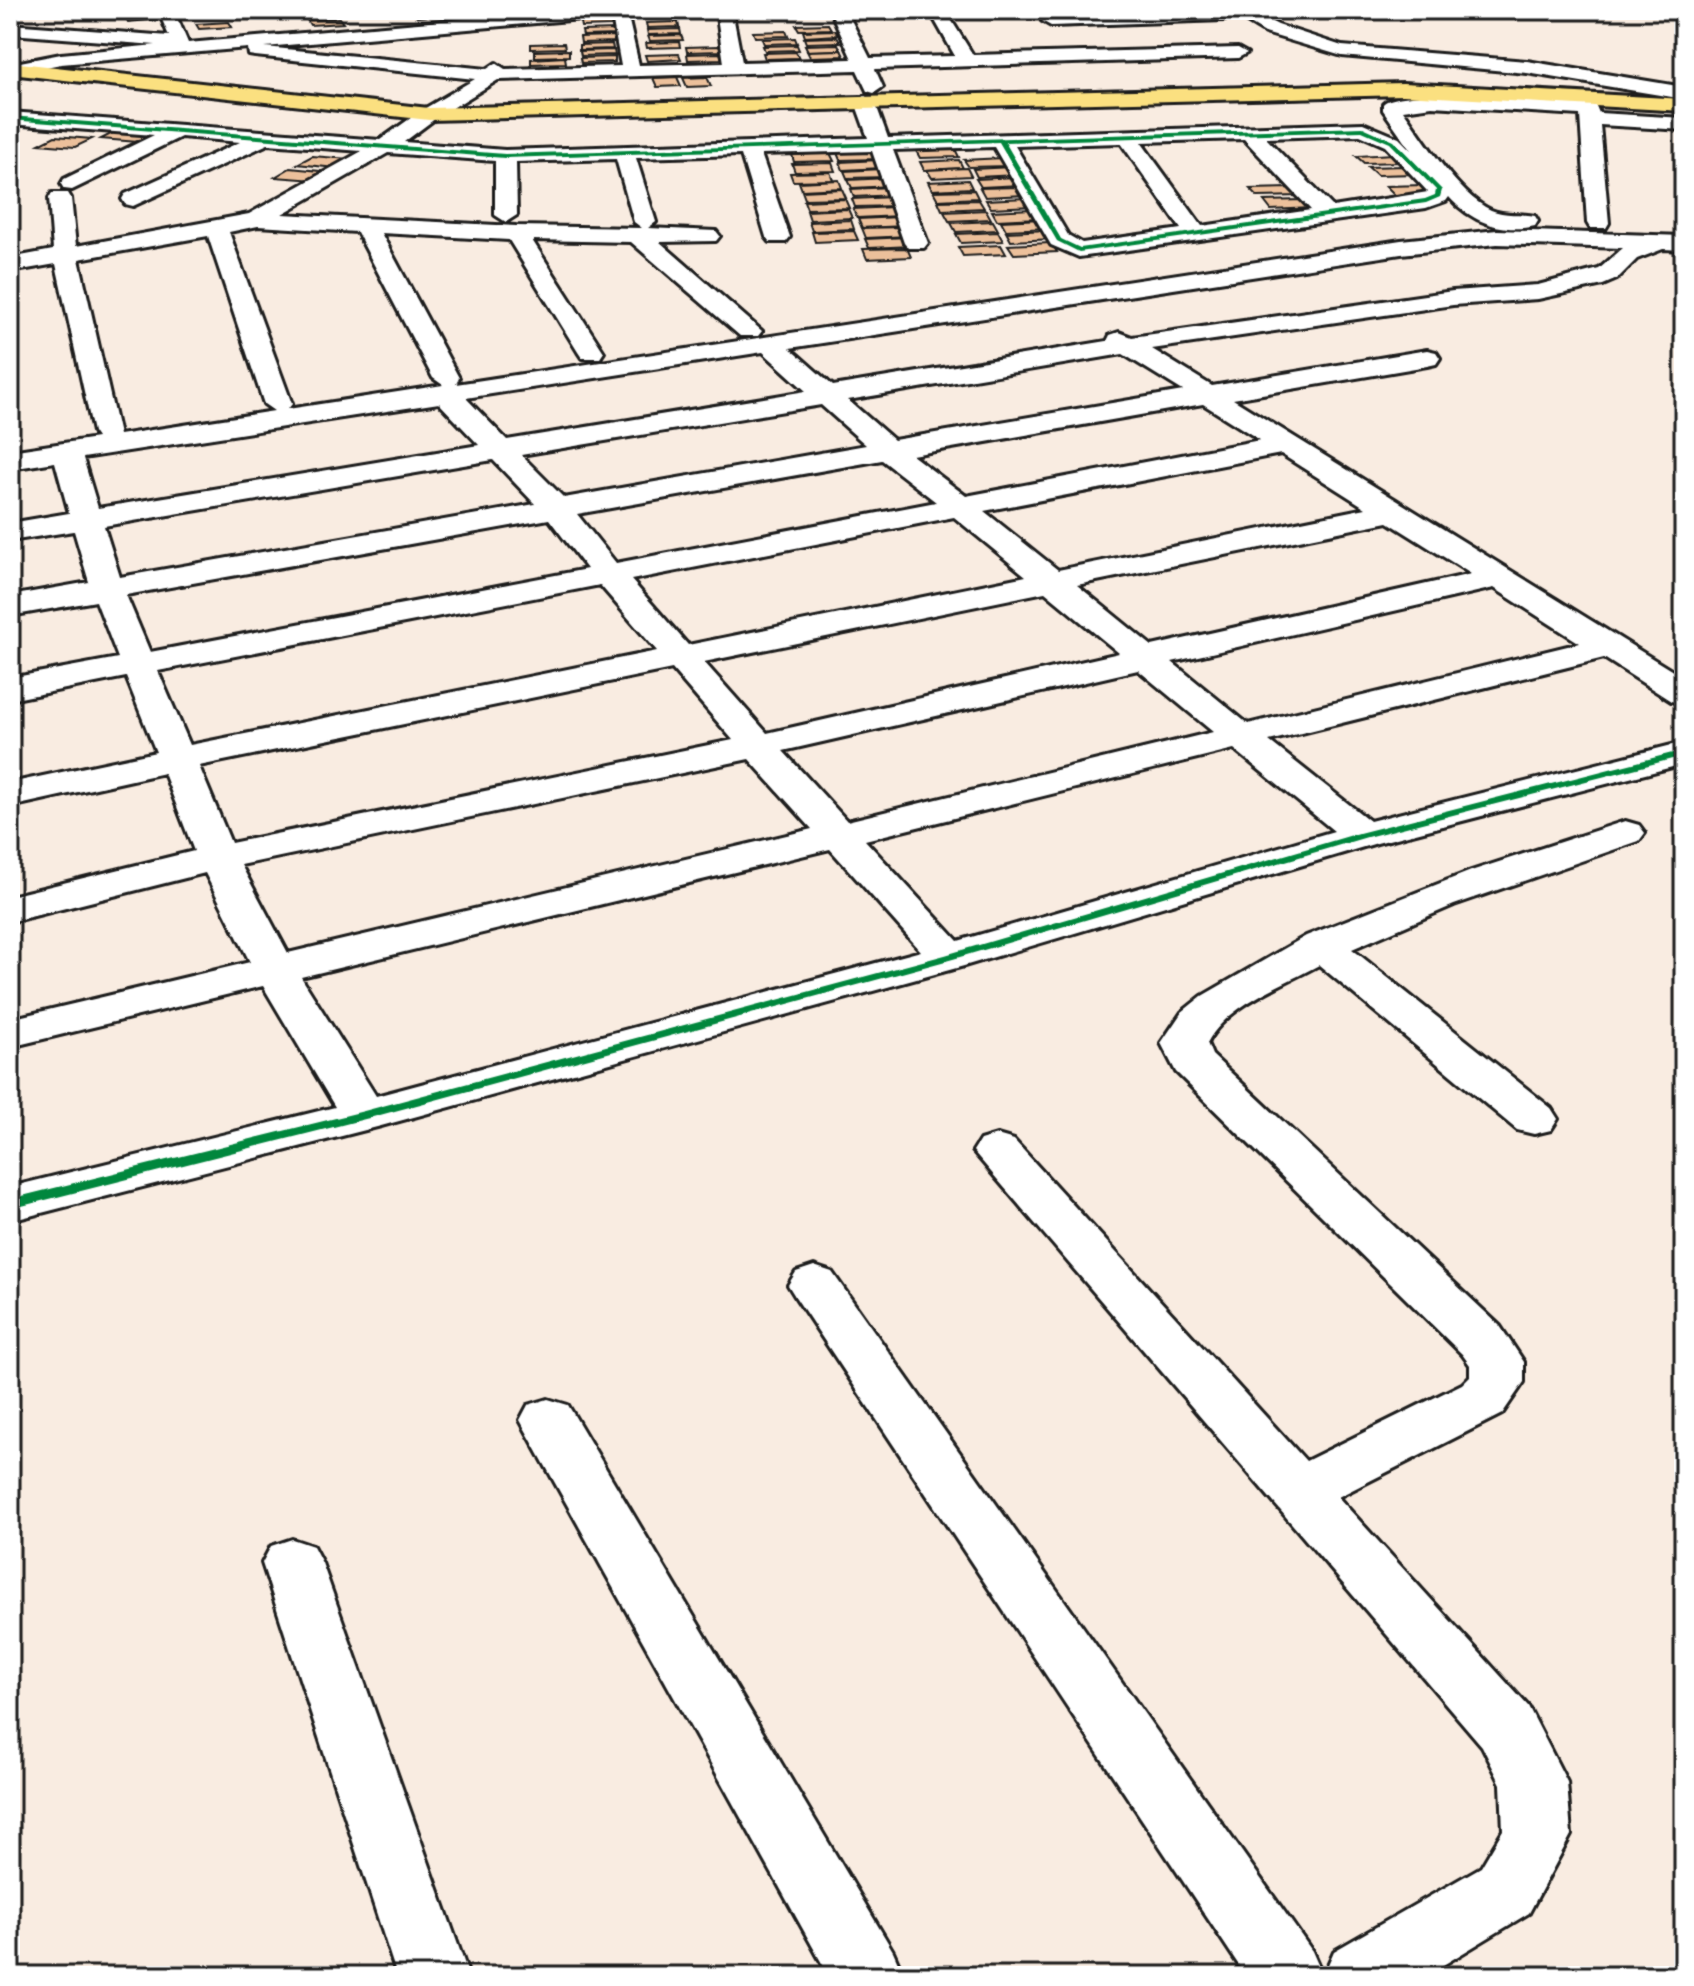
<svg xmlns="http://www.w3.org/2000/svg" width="1694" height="1986" font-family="'Architects Daughter',sans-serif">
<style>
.building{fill:#ecc09b;stroke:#1c1c1c;stroke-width:2}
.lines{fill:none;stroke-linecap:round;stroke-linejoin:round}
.minor-casing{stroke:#1c1c1c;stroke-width:6}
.major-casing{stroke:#1c1c1c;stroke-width:6}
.minor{fill:#fff;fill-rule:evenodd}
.major{fill:#fbe080;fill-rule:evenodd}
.cycleway-casing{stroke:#fff;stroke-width:5}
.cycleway{fill:#00873e;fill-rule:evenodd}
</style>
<rect width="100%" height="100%" fill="#f9ece1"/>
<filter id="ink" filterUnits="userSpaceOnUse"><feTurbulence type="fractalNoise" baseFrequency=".0125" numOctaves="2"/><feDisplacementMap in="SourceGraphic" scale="16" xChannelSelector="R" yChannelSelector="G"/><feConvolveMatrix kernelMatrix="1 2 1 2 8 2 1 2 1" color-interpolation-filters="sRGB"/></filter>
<g filter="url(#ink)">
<g class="building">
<polygon points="444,10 448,15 417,17 413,13"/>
<polygon points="331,11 334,15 301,18 298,13"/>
<polygon points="159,14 161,19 128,22 126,17"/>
<polygon points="339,18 343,23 310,25 307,20"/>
<polygon points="613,21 613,26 581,27 580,22"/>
<polygon points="229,22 232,27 199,29 196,24"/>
<polygon points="678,22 679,27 647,28 646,23"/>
<polygon points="828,24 831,29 799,30 796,25"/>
<polygon points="680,29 681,34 648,35 647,30"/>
<polygon points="615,30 616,35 583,36 582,31"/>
<polygon points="835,30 838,35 805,37 803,31"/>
<polygon points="786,31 788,36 755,37 753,32"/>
<polygon points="681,35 683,40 650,41 648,36"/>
<polygon points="613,36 614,42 581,43 580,37"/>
<polygon points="837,37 840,42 806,43 804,38"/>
<polygon points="795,38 797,43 764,44 762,39"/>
<polygon points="679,42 680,47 647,48 646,43"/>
<polygon points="564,43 565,48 531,49 531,44"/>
<polygon points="612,44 613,49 579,50 579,45"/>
<polygon points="838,44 841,50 808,51 805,45"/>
<polygon points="797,45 799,50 765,51 763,46"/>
<polygon points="719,46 721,51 687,52 686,47"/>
<polygon points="569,50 569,56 535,57 535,51"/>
<polygon points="614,50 615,55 581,56 580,51"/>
<polygon points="841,50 844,56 810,57 807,51"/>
<polygon points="796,52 799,58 765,59 763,53"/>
<polygon points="720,53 722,59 688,60 687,54"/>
<polygon points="679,54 681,59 647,61 645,55"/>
<polygon points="565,57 566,63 531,64 531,59"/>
<polygon points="615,57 615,62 581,63 580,58"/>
<polygon points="677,77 681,86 657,87 653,78"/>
<polygon points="707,77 711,86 687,87 683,78"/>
<polygon points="117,131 154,135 138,142 101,139"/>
<polygon points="55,136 92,139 75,147 39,144"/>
<polygon points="955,149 959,157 920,158 916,151"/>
<polygon points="876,151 879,159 840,160 837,153"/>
<polygon points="830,153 834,161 794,162 792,155"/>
<polygon points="1394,154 1402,162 1364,163 1356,156"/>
<polygon points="312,156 350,159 336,168 297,164"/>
<polygon points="1003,158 1008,166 969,167 964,160"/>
<polygon points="879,160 882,168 843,170 840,162"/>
<polygon points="959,160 963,168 924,170 920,162"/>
<polygon points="832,163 835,171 795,172 792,164"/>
<polygon points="1406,166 1415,174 1377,175 1368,167"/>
<polygon points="1012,167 1017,175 977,177 973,169"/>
<polygon points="290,168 330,172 315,180 275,177"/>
<polygon points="967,168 971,176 932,178 927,170"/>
<polygon points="883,169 887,177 847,178 844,171"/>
<polygon points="830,172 833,180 793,181 790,173"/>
<polygon points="1016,177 1021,185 981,187 976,179"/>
<polygon points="888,178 892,186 852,188 848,180"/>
<polygon points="839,180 842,188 802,190 799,182"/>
<polygon points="968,180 972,188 932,190 928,182"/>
<polygon points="1425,185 1435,193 1395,195 1386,186"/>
<polygon points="891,187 895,195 854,197 851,189"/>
<polygon points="1020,187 1025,195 985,197 980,188"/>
<polygon points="1290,188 1298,196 1258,197 1250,189"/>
<polygon points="842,189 846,198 805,199 802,191"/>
<polygon points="974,190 978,198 938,200 933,191"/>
<polygon points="893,197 897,206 855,207 852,199"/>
<polygon points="1026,198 1032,206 991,208 986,200"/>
<polygon points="845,199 849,208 807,209 804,201"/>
<polygon points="979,200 984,208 942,210 938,201"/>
<polygon points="1304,200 1312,208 1271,210 1264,201"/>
<polygon points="894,207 899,216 857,218 853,209"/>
<polygon points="848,209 852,218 810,220 807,211"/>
<polygon points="1033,209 1039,218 997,220 992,211"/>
<polygon points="986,210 991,219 949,221 944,212"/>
<polygon points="900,217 905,226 862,228 858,219"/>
<polygon points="1042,219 1048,228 1006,230 1001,221"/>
<polygon points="851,220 854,229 812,231 809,222"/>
<polygon points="993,221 998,230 956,232 951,223"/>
<polygon points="905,227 909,236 866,238 862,228"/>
<polygon points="1048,230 1054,239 1011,241 1006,232"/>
<polygon points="854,231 858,240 815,242 812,232"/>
<polygon points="998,232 1003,241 961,243 956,234"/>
<polygon points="908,237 912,246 869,248 865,239"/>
<polygon points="1051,243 1057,252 1014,254 1008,245"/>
<polygon points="1001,245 1006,254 963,256 958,247"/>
<polygon points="907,248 911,257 867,259 863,249"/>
</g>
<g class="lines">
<g class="minor-casing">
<g id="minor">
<path d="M158 10H174L188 43 569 10H599L601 13 593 18 265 47 487 69 496 63 505 69 621 66 612 17 620 12 628 17 639 65 724 63 716 10H732L742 62 852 59 830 10H846L870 58 955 56 929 10H945L973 55 1238 48 1247 53 1238 58 875 69 883 87 874 93 867 91 857 70 498 80 436 118 404 142 505 150 868 138 855 102 865 96 875 102 888 138 1363 123 1399 138 1411 150 1383 110V104C1401 85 1556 102 1589 104L1596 106 1599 113 1684 118V130L1600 125 1609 223 1606 228H1590L1587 223 1580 115 1432 106 1403 110C1424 139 1458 195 1491 210 1504 216 1521 213 1535 216L1538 221 1535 226C1502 234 1470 221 1449 197L1446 201 1426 208 1079 257 1051 245 994 147 893 150 928 243 924 248H908L904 243 872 151 761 154 790 237 786 242H770L766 237 741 155 636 158 656 222 648 228 716 231 720 236 716 241 660 242 762 331 758 336H740L631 242 532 240 604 352 600 358H582L578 352 509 240 381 233 459 378 456 384 1401 240 1497 230 1684 236V250L1663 249 1637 259 1617 279 1603 285 1538 299 1453 305 1152 349 1212 386 1427 350 1436 352 1440 358 1436 364 1427 366 1233 399 1684 678V704L1671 701 1604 658 1269 741 1370 821 1684 742V764L1377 843 964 966 381 1126 10 1221V1187L335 1107 263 986 10 1047V1019L250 962 205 873 10 922V896L194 851 164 773 10 807V783L156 752 126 677 10 700V678L118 658 96 601 10 616V596L89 582 74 531 10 541V523L69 513 55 462 10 469V451L97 438 93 432 56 264 10 272V258L53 250 49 198 52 193H68L71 198 76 246 249 214 362 151 268 144 133 206 125 204 122 199 125 194 240 142 181 137 72 190 64 189 61 184 64 179 154 135 10 124V112L380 140 422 110 475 79 255 56 249 55 248 48 61 64 10 74V64L61 54 156 45 10 34V24L169 36ZM1360 135 1385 146 1428 192 1333 207 1266 138ZM1244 139 1311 210 1202 226 1141 142ZM1121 143 1181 229 1082 243 1068 235 1015 146ZM388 153 495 161V215L506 222 517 215 516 162 616 159 634 222 642 228 516 226 282 214ZM258 226 357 232 433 378 443 385 288 409 292 404 229 232ZM208 236 264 404 274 411 119 435 79 259ZM1497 244 1623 248 1599 269 1538 285 1453 291 1132 337 1119 332 1110 335 1107 341 833 386 790 348 1401 254ZM763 352 806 391 507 440 466 398ZM1123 354 1183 391 894 440 848 400ZM439 403 479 445 98 508 83 458ZM1203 404 1260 440 966 496 912 455ZM821 405 866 445 564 498 521 455ZM1281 454 1366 508 1058 570 984 511ZM493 460 535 504 120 577 104 526ZM882 460 936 502 616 563 577 514ZM954 517 1026 576 688 645 631 580ZM549 519 587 569 150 652 126 595ZM1388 522 1471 574 1152 646 1077 585ZM600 585 657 651 190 745 158 671ZM1494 588 1580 643 1248 724 1172 662ZM1045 592 1119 653 767 733 704 662ZM672 669 733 740 231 843 199 766ZM1138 670 1213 732 847 821 783 751ZM1234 749 1334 831 958 941 865 840ZM749 759 812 829 288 953 241 865ZM830 849 921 951 376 1096 301 977Z"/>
<polygon points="1227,10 1248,10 1278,25 1342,46 1527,61 1684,87 1684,99 1527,73 1342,56 1265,33"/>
<polygon points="1219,11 1227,16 1225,20 1051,26 1042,21 1051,16"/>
<path d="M1625 821 1639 825 1645 833 1639 841 1454 905 1352 949 1551 1108 1558 1119 1551 1130 1534 1134 1517 1130 1319 965C1283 985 1227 1005 1207 1043L1212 1055 1500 1326 1524 1362V1382L1502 1414 1338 1497 1528 1706 1567 1782 1571 1835 1529 1913 1425 1976H1323L1334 1951 1481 1867 1503 1830 1501 1784 1482 1746 973 1151 980 1140 997 1135 1014 1140 1306 1461 1462 1384 1470 1376V1365L1462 1354 1176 1072 1161 1043 1182 1012 1202 996 1306 936 1471 871Z"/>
<polygon points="814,1266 832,1272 1312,1951 1323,1976 1246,1976 796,1298 788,1285 796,1272"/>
<polygon points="548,1399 568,1405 893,1951 904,1976 829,1976 520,1420 528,1405"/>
<polygon points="292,1539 313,1546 322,1563 469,1976 397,1976 262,1563 271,1546"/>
</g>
</g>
<g class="major-casing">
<polygon id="major" points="10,62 429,108 1403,83 1684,99 1684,111 1403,95 429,120 10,74"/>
</g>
<use href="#minor" class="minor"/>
<use href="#major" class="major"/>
<g class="cycleway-casing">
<g id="cycleway">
<path d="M10 116 505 154 1363 127 1394 141 1442 190 1440 197 1426 203 1079 252 1057 241 999 142 505 158 10 120ZM1362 131 1390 143 1436 190 1435 195 1425 199 1080 248 1061 239 1005 142Z"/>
<polygon points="1684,750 1684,756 1367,837 953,959 369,1118 10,1209 10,1199 364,1111 945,955 1359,833"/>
</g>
</g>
<use href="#cycleway" class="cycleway"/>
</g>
</g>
<rect width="1694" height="1986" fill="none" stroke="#fff" stroke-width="40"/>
<rect x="20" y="20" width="1654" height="1946" fill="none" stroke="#1c1c1c" stroke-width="3" filter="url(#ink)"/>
</svg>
